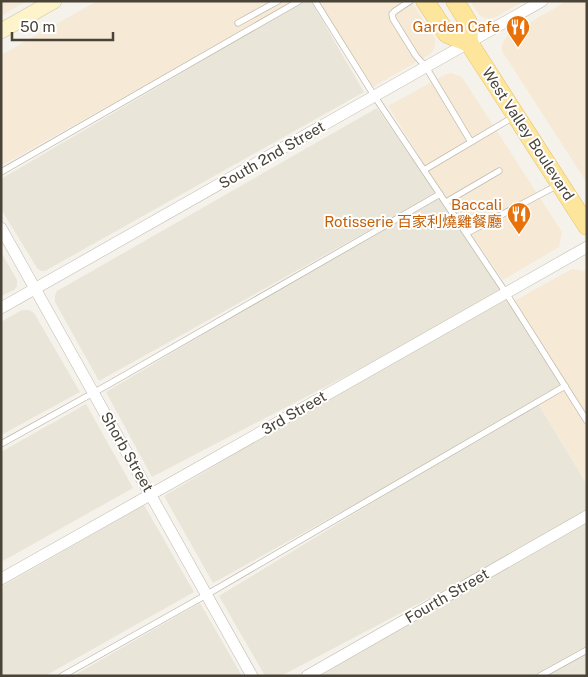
<svg xmlns="http://www.w3.org/2000/svg" width="588" height="677" font-family="'Public Sans','Noto Sans SC',sans-serif">
<style>
.residential{fill:#e9e5d9}
.commercial{fill:#f6ead7}
.lines{fill:none;stroke-linecap:round;stroke-linejoin:round}
.lane-casing{stroke:#c1bbad;stroke-width:7}
.street-casing{stroke:#c1bbad;stroke-width:12}
.secondary-casing{stroke:#d4c79a;stroke-width:16}
.primary-casing{stroke:#e4c46a;stroke-width:19}
.lane{stroke:#fff;stroke-width:5.5}
.street{stroke:#fff;stroke-width:11}
.secondary{stroke:#fef4cc;stroke-width:15}
.primary{stroke:#fde59b;stroke-width:18}
.labels{text-anchor:middle;stroke-width:4;stroke-linejoin:round;paint-order:stroke}
.food-label{font-size:15px;fill:#c56008;stroke:#fff;text-anchor:end}
.street-label{font-size:15px;fill:#494338;stroke:#fff}
</style>
<rect width="100%" height="100%" fill="#f5f2eb"/>
<g class="residential">
<polygon points="304,1 311,1 364,92 45,271 41,271 37,268 1,209 1,179"/>
<polygon points="377,108 436,193 99,381 55,302 55,296 57,291"/>
<polygon points="440,194 565,386 537,402 587,484 587,515 281,676 265,676 219,596 521,412 213,583 164,496 494,299 152,477 106,392"/>
<polygon points="1,252 17,280 17,286 14,290 1,296"/>
<polygon points="22,310 29,310 34,313 80,392 1,435 1,322"/>
<polygon points="86,404 133,488 1,562 1,452"/>
<polygon points="144,505 194,592 45,676 1,676 1,587"/>
<polygon points="587,516 587,648 534,676 319,676"/>
<polygon points="200,603 242,676 73,676"/>
<polygon points="587,651 587,676 545,676"/>
</g>
<g class="commercial">
<polygon points="1,1 27,1 1,16"/>
<polygon points="97,1 295,1 1,166 1,55"/>
<polygon points="317,1 411,1 435,38 435,44 434,49 430,54 373,87"/>
<polygon points="470,1 524,1 496,17 490,19 485,18 479,15"/>
<polygon points="567,1 587,1 587,183 502,51 502,45 505,39 509,34"/>
<polygon points="451,73 462,77 562,232 559,247 503,280 442,193 388,106 444,75"/>
<polygon points="572,269 587,271 587,415 514,301"/>
<polygon points="565,386 587,421 587,483 537,402"/>
</g>
<g class="lines">
<g class="lane-casing">
<g id="lane">
<polyline points="315,1 375,97 506,293 587,421"/>
<polyline points="410,1 395,11 392,14 393,19 416,56 426,67 471,142"/>
<polyline points="238,23 278,1"/>
<polyline points="424,170 515,116"/>
<polyline points="1,172 299,1"/>
<polyline points="446,202 499,171"/>
<polyline points="467,233 558,185"/>
<polyline points="1,444 111,383 440,194"/>
<polyline points="62,676 206,595 565,386"/>
<polyline points="540,676 587,650"/>
</g>
</g>
<g class="street-casing">
<g id="street">
<polyline points="1,228 252,676"/>
<polyline points="1,308 542,1"/>
<polyline points="1,579 171,483 587,247"/>
<polyline points="307,676 587,516"/>
</g>
</g>
<g class="secondary-casing">
<polyline id="secondary" points="1,31 54,1"/>
</g>
<g class="primary-casing">
<g id="primary">
<polyline points="425,1 447,34 469,43"/>
<polyline points="455,1 468,22 469,43 587,226"/>
</g>
</g>
<use href="#lane" class="lane"/>
<use href="#street" class="street"/>
<use href="#secondary" class="secondary"/>
<use href="#primary" class="primary"/>
</g>
<defs>
<g id="restaurant-pin" transform="scale(1.25)"><path d="M0 17L-7.5 6A9.5 9.5 0 1 1 7.5 6Z" fill="#e8710a" stroke="#fff"/><path d="M-5-6h1v4h1v-4h1v4h1v-4h1v5L-1.5 .5V6h-2V.5L-5-1ZM5-6V6H3V1.5H1.5Q1.5-4 5-6Z" fill="#fff"/></g>
</defs>
<g fill-rule="evenodd">
<use href="#restaurant-pin" x="518" y="27"/>
<use href="#restaurant-pin" x="519" y="214"/>
</g>
<g class="labels">
<g class="food-label">
<text x="500" y="32">Garden Cafe</text>
<text x="502" y="210">Baccali<tspan x="502" dy="17">Rotisserie 百家利燒雞餐廳</tspan></text>
</g>
<g class="street-label">
<text transform="translate(528 134) rotate(57)" y="5">West Valley Boulevard</text>
<text transform="translate(272 155) rotate(-30)" y="5">South 2nd Street</text>
<text transform="translate(294 413) rotate(-30)" y="5">3rd Street</text>
<text transform="translate(127 452) rotate(60)" y="5">Shorb Street</text>
<text transform="translate(447 596) rotate(-30)" y="5">Fourth Street</text>
</g>
</g>
<rect width="588" height="677" fill="none" stroke="#494338" stroke-width="5"/>
<path d="M12 32v8h101v-8" fill="none" stroke="#494338" stroke-width="2.5"/>
<text x="20" y="32" font-size="15" fill="#494338" stroke="#ffffff" stroke-width="4" paint-order="stroke">50 m</text>
</svg>
